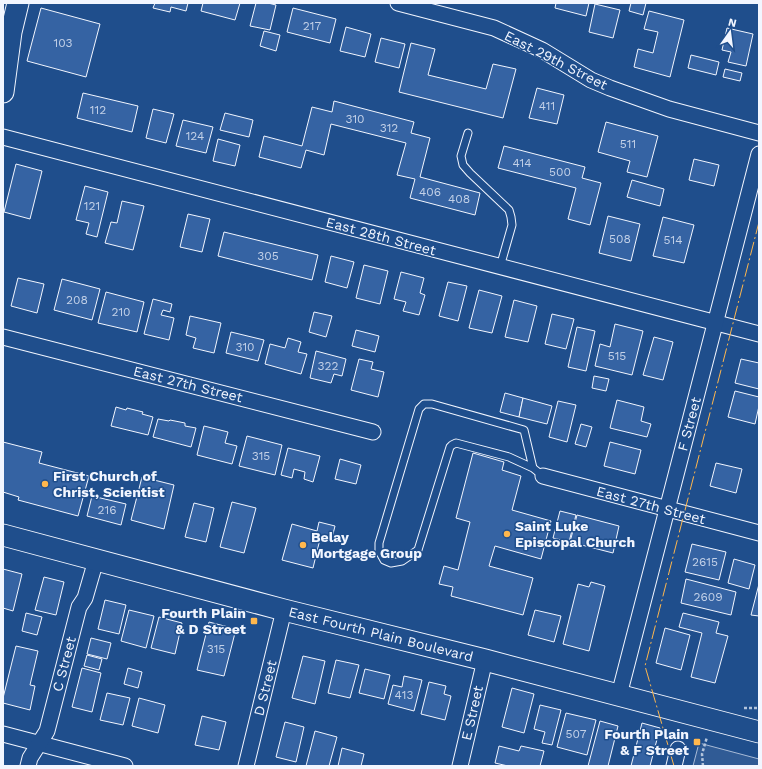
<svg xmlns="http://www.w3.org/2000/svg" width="762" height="769" font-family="'Work Sans',sans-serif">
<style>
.green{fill:#305b95;stroke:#a8bbd7}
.building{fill:#3563a3;stroke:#f2f6ff}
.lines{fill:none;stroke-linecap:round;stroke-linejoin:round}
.lane-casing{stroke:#f2f6ff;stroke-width:9}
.street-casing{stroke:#f2f6ff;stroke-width:17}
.secondary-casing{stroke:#f2f6ff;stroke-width:23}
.path{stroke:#b3c4dc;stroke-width:2.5;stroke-dasharray:3 2;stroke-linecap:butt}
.lane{stroke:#1f4e8c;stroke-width:7}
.street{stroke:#1f4e8c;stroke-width:15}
.secondary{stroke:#1f4e8c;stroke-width:21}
.power{stroke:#ffb74d;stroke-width:1;stroke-dasharray:14 3 2 3;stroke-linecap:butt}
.poi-dot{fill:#ffb74d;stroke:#1f4e8c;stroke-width:1.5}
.labels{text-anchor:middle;stroke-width:3;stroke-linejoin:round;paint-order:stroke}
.number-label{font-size:12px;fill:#c3d1e8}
.street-label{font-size:14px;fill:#f2f6ff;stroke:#1f4e8c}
.poi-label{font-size:14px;font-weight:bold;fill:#f2f6ff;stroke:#1f4e8c;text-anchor:start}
</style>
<rect width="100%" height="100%" fill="#1f4e8c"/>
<polygon class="green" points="699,743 759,759 759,766 693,766"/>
<g class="building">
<polygon points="155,3 188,3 186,11 171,7 170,12 153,8"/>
<polygon points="203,3 240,3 235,20 201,11"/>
<polygon points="256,3 268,3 276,5 270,30 250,26"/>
<polygon points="556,3 589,3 586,16 555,8"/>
<polygon points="631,3 646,3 643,15 629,11"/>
<polygon points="595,4 620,10 613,38 589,32"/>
<polygon points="41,8 100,24 86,77 27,61"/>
<polygon points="293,8 336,19 330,43 287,32"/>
<polygon points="649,11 684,20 670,77 634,67 638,49 653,53 658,32 644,29"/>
<polygon points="346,27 371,34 365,57 340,51"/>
<polygon points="727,28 753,34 746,66 728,62 731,52 722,50"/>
<polygon points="264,31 280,35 276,51 260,46"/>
<polygon points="381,38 405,44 399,68 375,62"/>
<polygon points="411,43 435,49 428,75 486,89 493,64 516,69 503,118 399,92"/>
<polygon points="691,55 719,62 716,75 688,68"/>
<polygon points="725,69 742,73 740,81 723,77"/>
<polygon points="537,88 564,95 557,124 529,118"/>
<polygon points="83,93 138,106 132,132 77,118"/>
<polygon points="334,101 414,122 411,133 430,138 420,177 480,193 475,215 410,198 415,179 397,175 406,143 331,124 324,155 306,150 301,168 259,157 264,136 302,146 312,107 332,112"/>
<polygon points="153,109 174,114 166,143 146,138"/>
<polygon points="225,113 253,120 249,137 220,130"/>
<polygon points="183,120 213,127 206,153 176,146"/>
<polygon points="606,122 658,136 647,177 627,172 630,161 598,152"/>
<polygon points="218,139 240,145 235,166 213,161"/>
<polygon points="504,146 585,167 582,178 601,183 590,225 568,219 576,188 498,168"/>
<polygon points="694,159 719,165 714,186 689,180"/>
<polygon points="16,164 42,171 30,219 4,212"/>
<polygon points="632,180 664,189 660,206 627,197"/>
<polygon points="85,186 108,192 97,237 86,234 89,223 76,220"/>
<polygon points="122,201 144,206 133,250 105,243 111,222 117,223"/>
<polygon points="188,214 210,219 202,252 180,247"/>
<polygon points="608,216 640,224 631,261 599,253"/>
<polygon points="663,217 694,225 684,263 653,256"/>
<polygon points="224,232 318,255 312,280 218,256"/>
<polygon points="331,256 354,262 347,288 325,282"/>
<polygon points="364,265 388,271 380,304 356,298"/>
<polygon points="401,272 424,278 420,293 425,295 419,315 403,311 406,302 394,299"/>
<polygon points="18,278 44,284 37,313 11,306"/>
<polygon points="62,279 100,289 92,320 54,310"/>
<polygon points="448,282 467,286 458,321 439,316"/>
<polygon points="479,290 502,296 492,333 469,328"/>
<polygon points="106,292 144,302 137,332 98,323"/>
<polygon points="153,299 172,304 170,312 163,310 161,315 174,318 169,340 144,334"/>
<polygon points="514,300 537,306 528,342 505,337"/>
<polygon points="314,312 332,316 326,337 309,332"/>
<polygon points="552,314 574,319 566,349 545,344"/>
<polygon points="190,316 221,323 214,353 193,348 196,338 186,335"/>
<polygon points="615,324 643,331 632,375 595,366 600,344 610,347"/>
<polygon points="577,327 595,331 586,371 568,367"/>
<polygon points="356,330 379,336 375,352 352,346"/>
<polygon points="231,332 264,340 258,361 226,353"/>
<polygon points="654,337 673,342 663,380 643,375"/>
<polygon points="288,338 301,342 298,352 307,354 301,374 265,364 270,344 285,348"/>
<polygon points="316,351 346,359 342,376 334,374 331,383 310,378"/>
<polygon points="359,359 373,362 371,369 384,372 378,397 351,390"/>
<polygon points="741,359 759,363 759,389 735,383"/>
<polygon points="594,376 609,379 606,391 592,388"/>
<polygon points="735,391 759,397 759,406 755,424 728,417"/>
<polygon points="505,393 523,398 519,417 500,412"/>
<polygon points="523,398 552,406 547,424 519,417"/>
<polygon points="617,400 644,407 641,421 651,424 647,437 610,428"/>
<polygon points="558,401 576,405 567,442 549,437"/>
<polygon points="116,407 126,410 127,408 143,412 142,414 153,417 148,435 111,426"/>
<polygon points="158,419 169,421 170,420 185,423 185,426 196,428 191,447 153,437"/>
<polygon points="581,424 592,427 586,447 575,444"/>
<polygon points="204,426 228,432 225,443 237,446 232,464 197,455"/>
<polygon points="247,436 282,445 275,475 239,466"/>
<polygon points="3,442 42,452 39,463 89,476 78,516 18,500 19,497 3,492"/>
<polygon points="610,442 641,450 635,474 604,466"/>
<polygon points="288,448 320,456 313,482 304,479 305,472 294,469 292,478 281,475"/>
<polygon points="473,453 504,462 502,470 521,476 512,510 551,521 541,559 495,546 489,566 533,578 523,615 451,596 453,587 439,584 444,566 458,570 470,522 456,518"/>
<polygon points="340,459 361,465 356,484 335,479"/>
<polygon points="716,463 742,469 736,493 710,486"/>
<polygon points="142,477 174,485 164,529 131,520"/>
<polygon points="92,496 126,504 121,525 87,516"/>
<polygon points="232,502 256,508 244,553 220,547"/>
<polygon points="194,503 214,508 206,542 185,537"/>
<polygon points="560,511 576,515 569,542 553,538"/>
<polygon points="577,515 619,526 613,553 570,542"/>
<polygon points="319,522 335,526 331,542 320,539 313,568 282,560 292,524 317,531"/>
<polygon points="692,544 726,552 719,580 685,572"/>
<polygon points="734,559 755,565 749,589 728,583"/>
<polygon points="3,569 22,574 13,611 3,608"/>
<polygon points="44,577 64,582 56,615 35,610"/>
<polygon points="686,579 736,592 731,615 681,603"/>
<polygon points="591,582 605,586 589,651 563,644 578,584 589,587"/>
<polygon points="759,584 759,616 751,615"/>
<polygon points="105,600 126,605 119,634 98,629"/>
<polygon points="129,610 154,616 146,648 121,641"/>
<polygon points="535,610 561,616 554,642 528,635"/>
<polygon points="26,613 42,617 37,635 22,631"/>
<polygon points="683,613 719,622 716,633 728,636 715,683 691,677 702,633 679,627"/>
<polygon points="159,617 182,623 175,654 151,648"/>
<polygon points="209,622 236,629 224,676 197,670"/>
<polygon points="665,628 690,635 681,670 656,663"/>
<polygon points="91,638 111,643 107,659 87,654"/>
<polygon points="16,646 38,651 30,685 35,686 30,710 3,703 3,698"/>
<polygon points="87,655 102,659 99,670 84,666"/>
<polygon points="303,656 325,661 315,704 292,698"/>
<polygon points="336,660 359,665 350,698 328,693"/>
<polygon points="82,668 101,673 92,712 72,707"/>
<polygon points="128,668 142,672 138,688 124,684"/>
<polygon points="365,669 390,675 384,699 359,693"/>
<polygon points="404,676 422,680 414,711 388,704 393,685 402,687"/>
<polygon points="429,682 446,686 444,694 451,696 445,720 421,714"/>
<polygon points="512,688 534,694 524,733 502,727"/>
<polygon points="107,693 130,698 123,725 100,720"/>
<polygon points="139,698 165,705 158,733 132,726"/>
<polygon points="540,705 561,710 552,745 542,743 545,732 534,729"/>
<polygon points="566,713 596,720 587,755 557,747"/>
<polygon points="202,716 226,722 219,750 195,745"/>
<polygon points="600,721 618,726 608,766 588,766"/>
<polygon points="285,722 304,727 296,762 276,757"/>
<polygon points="642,723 660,728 650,766 631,766"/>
<polygon points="315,731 337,737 329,766 306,766"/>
<polygon points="499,746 519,751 521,746 544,751 540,766 508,766 495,763"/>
<polygon points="342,748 364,754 361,766 338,766"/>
</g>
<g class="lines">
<g class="lane-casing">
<g id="lane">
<polyline points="468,133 461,156 463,165 470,173 509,210 511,217 512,225 500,267"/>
<polyline points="533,468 524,430 432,404 424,404 419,409 379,543 379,551 384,560 391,563 402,561 418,550 450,447 452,445 456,443 509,457 533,468 543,476"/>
</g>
</g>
<g class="street-casing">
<g id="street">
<polyline points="398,3 494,28 542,50 591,80 610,88 669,109 759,133"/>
<polyline points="3,137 759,334"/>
<polyline points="3,337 373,432"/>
<polyline points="543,476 759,533"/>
<polyline points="619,695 759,154"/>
<polyline points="3,734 125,766"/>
<polyline points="28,766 30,758 47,731 79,607 85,598 96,560"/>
<polyline points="246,766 284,610"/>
<polyline points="460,766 485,660"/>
<polyline points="674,766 678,749"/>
</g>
</g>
<g class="secondary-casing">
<g id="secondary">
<polyline points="3,92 11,32 18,3"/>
<polyline points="3,535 284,610 485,660 759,732"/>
</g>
</g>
<g class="path">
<polyline points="744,708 759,708"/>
<polyline points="703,766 702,754 707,737"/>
</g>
<use href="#lane" class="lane"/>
<use href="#street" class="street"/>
<use href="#secondary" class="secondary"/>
<polyline class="power" points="674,766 645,666 759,222"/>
</g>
<g class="poi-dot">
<circle cx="45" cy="484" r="4"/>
<circle cx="507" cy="534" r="4"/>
<circle cx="303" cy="545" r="4"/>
<rect x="250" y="617" width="8" height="8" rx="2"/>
<rect x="693" y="738" width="8" height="8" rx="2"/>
</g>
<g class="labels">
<g class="number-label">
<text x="312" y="30">217</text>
<text x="63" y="47">103</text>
<text x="547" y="110">411</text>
<text x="98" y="114">112</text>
<text x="355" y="123">310</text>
<text x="389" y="132">312</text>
<text x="195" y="140">124</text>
<text x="628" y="148">511</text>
<text x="522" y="167">414</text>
<text x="560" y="176">500</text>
<text x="430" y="196">406</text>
<text x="459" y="203">408</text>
<text x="92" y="210">121</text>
<text x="620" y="243">508</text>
<text x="673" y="244">514</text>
<text x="268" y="260">305</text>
<text x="77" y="304">208</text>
<text x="121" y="316">210</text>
<text x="245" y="351">310</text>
<text x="617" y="360">515</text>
<text x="328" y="370">322</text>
<text x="261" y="460">315</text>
<text x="107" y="514">216</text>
<text x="705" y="566">2615</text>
<text x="708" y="601">2609</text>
<text x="216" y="653">315</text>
<text x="404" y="699">413</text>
<text x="576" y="738">507</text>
</g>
<g class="street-label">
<text transform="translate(556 60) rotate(27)" y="5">East 29th Street</text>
<text transform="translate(381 236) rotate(15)" y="5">East 28th Street</text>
<text transform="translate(188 384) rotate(14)" y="5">East 27th Street</text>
<text transform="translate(689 424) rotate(-75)" y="5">F Street</text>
<text transform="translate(651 505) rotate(15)" y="5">East 27th Street</text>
<text transform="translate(381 634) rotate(14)" y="5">East Fourth Plain Boulevard</text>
<text transform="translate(64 664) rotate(-75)" y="5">C Street</text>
<text transform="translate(265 688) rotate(-76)" y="5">D Street</text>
<text transform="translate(472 713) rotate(-77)" y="5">E Street</text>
</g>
<g class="poi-label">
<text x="53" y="481">First Church of<tspan x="53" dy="16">Christ, Scientist</tspan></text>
<text x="515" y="531">Saint Luke<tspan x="515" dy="16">Episcopal Church</tspan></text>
<text x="311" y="542">Belay<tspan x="311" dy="16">Mortgage Group</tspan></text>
<text x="246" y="618" text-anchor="end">Fourth Plain<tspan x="246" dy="16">&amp; D Street</tspan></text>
<text x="689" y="739" text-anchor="end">Fourth Plain<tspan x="689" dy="16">&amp; F Street</tspan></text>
</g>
</g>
<rect width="762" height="769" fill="none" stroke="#f2f6ff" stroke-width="8"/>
<g transform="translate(730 32) rotate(14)" stroke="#1f4e8c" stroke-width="3" paint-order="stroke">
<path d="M0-3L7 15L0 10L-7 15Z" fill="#f2f6ff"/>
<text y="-6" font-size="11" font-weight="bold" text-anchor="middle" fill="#f2f6ff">N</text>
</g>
</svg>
